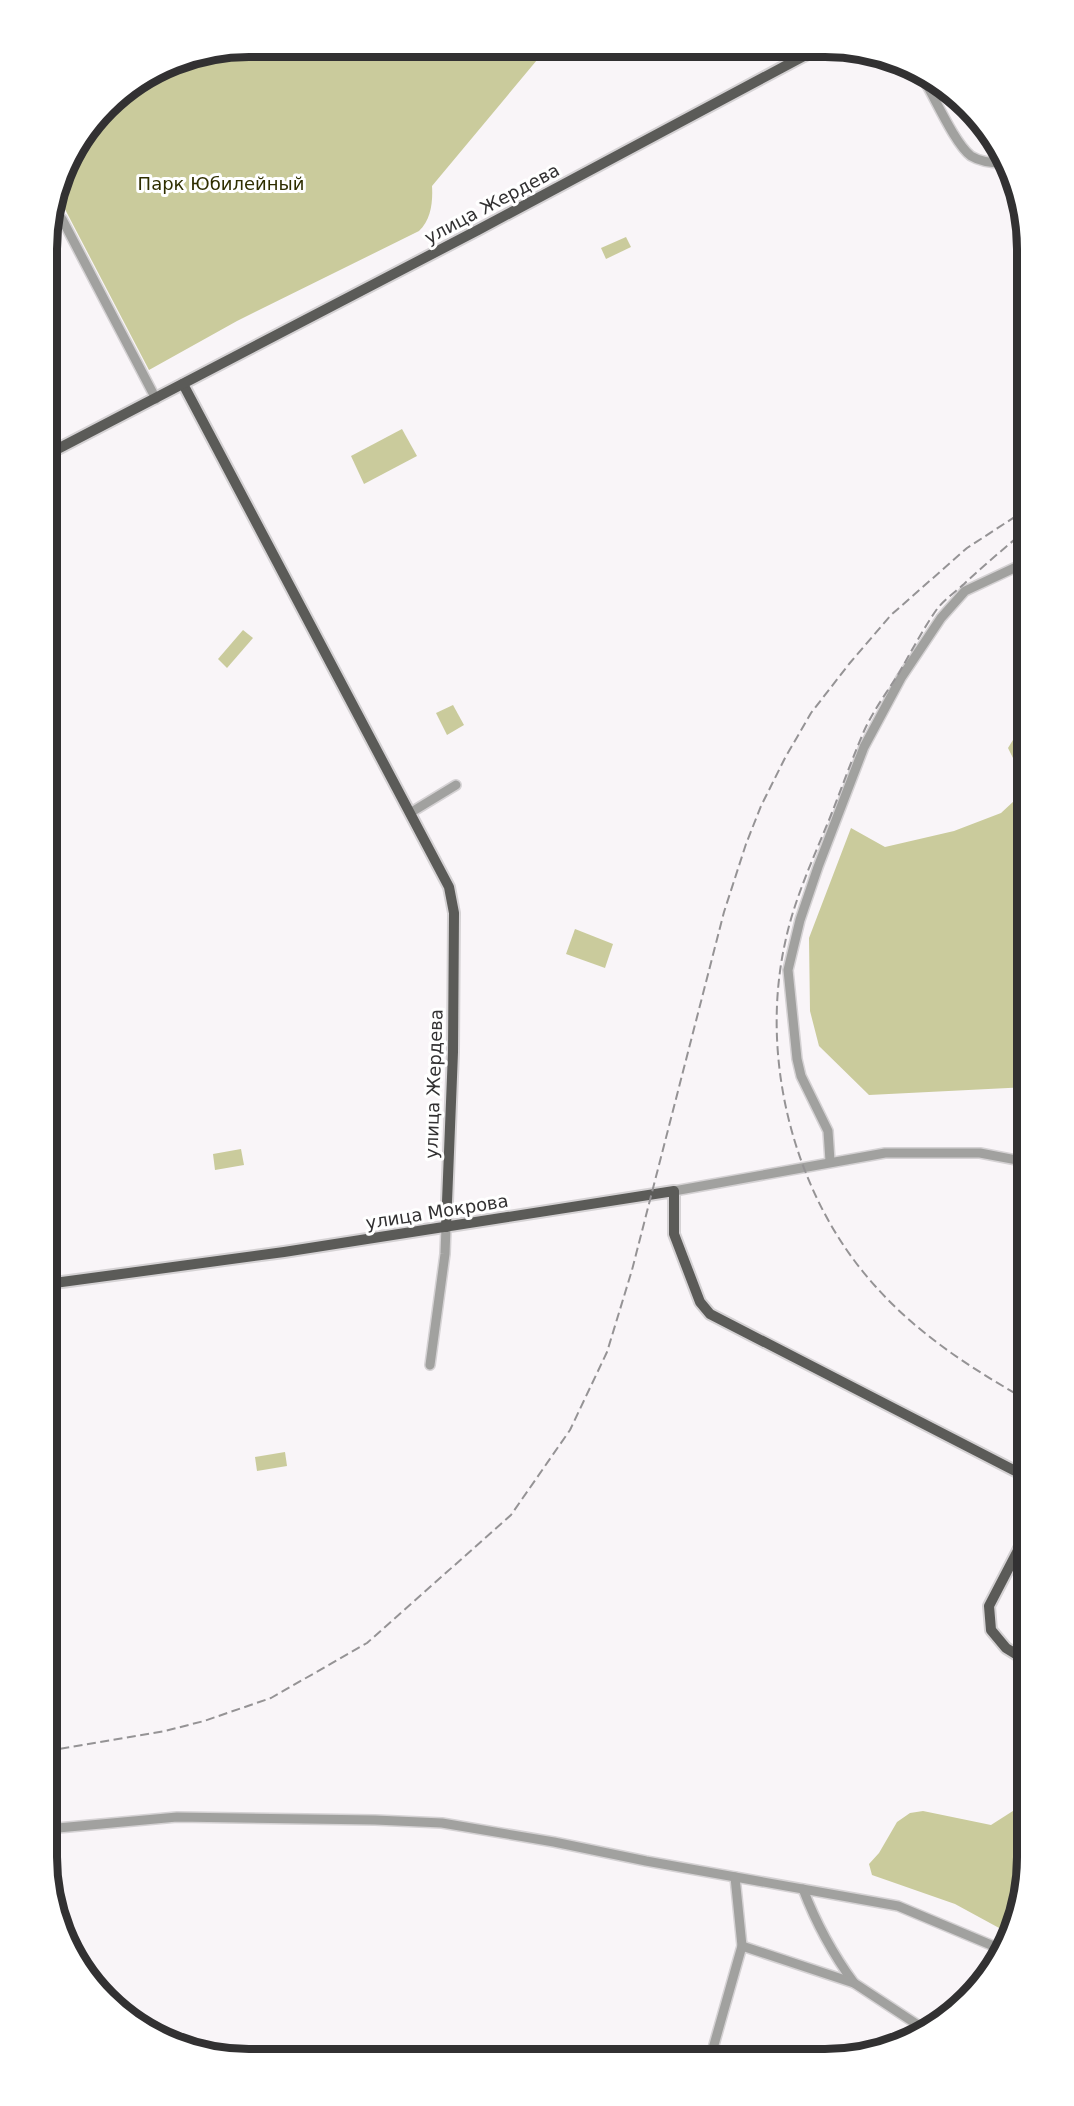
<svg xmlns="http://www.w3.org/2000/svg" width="1074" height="2106" font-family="'DejaVu Sans',sans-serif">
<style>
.green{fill:#cacb9c}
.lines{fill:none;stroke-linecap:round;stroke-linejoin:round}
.minor-casing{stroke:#d5d2d4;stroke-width:12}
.major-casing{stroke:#d5d2d4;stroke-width:14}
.minor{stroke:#a1a19f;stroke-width:9}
.major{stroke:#5b5b58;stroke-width:10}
.rail{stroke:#959395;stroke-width:2;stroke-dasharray:9 4.5;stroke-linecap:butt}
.labels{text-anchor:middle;stroke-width:6;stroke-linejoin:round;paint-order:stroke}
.park-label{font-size:18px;fill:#2f2e00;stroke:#fff}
.street-label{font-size:18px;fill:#323132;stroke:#fff}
.rim{fill:none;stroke:#323132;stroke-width:8}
</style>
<rect width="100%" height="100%" fill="#f9f5f8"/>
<g class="green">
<path d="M249 47 547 48 432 186C433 202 431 220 419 231L237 321 149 370 57 194 68 159 115 97 172 62Z"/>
<polygon points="626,237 631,247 606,259 601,248"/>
<polygon points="402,429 417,456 364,484 351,456"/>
<polygon points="243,630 253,638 227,668 218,659"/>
<polygon points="453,705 464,725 447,735 436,713"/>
<polygon points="1027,729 1027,728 1027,764 1025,761 1013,758 1008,748 1016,735"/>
<polygon points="1027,789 1027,1087 869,1095 819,1046 810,1011 809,938 851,828 885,847 954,831 1001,813"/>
<polygon points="575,929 613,944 605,968 566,954"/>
<polygon points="241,1149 244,1165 215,1170 213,1154"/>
<polygon points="285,1452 287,1466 257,1471 255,1457"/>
<polygon points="1016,1809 1027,1812 1027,1871 1012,1935 955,1904 872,1875 869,1864 879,1853 897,1822 910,1813 923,1811 991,1825"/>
</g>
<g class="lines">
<g class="minor-casing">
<g id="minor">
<path d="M924 80C935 98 955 144 971 156 979 161 993 163 1003 163"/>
<polyline points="48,225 62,219 156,399"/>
<polyline points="410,813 456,785"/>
<polyline points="830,1161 828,1131 801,1076 797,1059 788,970 800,920 818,867 864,747 901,678 941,618 965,591 1027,562"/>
<polyline points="674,1191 885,1153 980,1153 1027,1162"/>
<polyline points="430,1365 445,1254 446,1227"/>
<polyline points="47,1829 177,1817 375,1820 442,1823 554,1842 646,1861 898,1906 1003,1950"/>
<path d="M803 1889C816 1923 832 1953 854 1983"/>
<polyline points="742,1946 854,1983 927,2031"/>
<polyline points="710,2059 742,1946 735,1877"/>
</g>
</g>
<g class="major-casing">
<g id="major">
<polyline points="183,384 449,887 454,913 453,1052 446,1227"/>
<polyline points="48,454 478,230 815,50"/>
<polyline points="47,1284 284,1252 674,1191 674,1234 700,1302 710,1314 1023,1475 1027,1479"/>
<polyline points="1027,1661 1006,1648 991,1630 989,1606 1027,1533"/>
</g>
</g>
<use href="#minor" class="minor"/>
<use href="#major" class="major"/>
<g class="rail">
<path d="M1027 1400C972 1369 919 1335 876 1287 795 1198 759 1061 785 943 794 899 814 857 831 815 842 787 852 759 864 731 873 711 887 692 899 673 911 652 923 629 937 609 944 600 955 592 964 584 984 565 1006 547 1027 529"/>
<polyline points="47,1751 165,1731 204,1721 271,1698 367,1643 511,1515 570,1430 607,1352 632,1270 724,912 746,844 761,806 785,758 811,713 849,664 891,615 967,548 1027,509"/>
</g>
</g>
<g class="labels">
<g class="park-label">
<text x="221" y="190">Парк Юбилейный</text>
</g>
<g class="street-label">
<text transform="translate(492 204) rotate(-28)" y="6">улица Жердева</text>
<text transform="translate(434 1084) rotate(-88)" y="6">улица Жердева</text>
<text transform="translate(437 1212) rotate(-9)" y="6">улица Мокрова</text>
</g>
</g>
<path d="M0 0H1074V2106H0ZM249 57H825A192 192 0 0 1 1017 249V1857A192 192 0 0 1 825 2049H249A192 192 0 0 1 57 1857V249A192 192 0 0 1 249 57Z" fill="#fff" fill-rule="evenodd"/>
<path class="rim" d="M249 57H825A192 192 0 0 1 1017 249V1857A192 192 0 0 1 825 2049H249A192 192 0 0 1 57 1857V249A192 192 0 0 1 249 57Z"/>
</svg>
